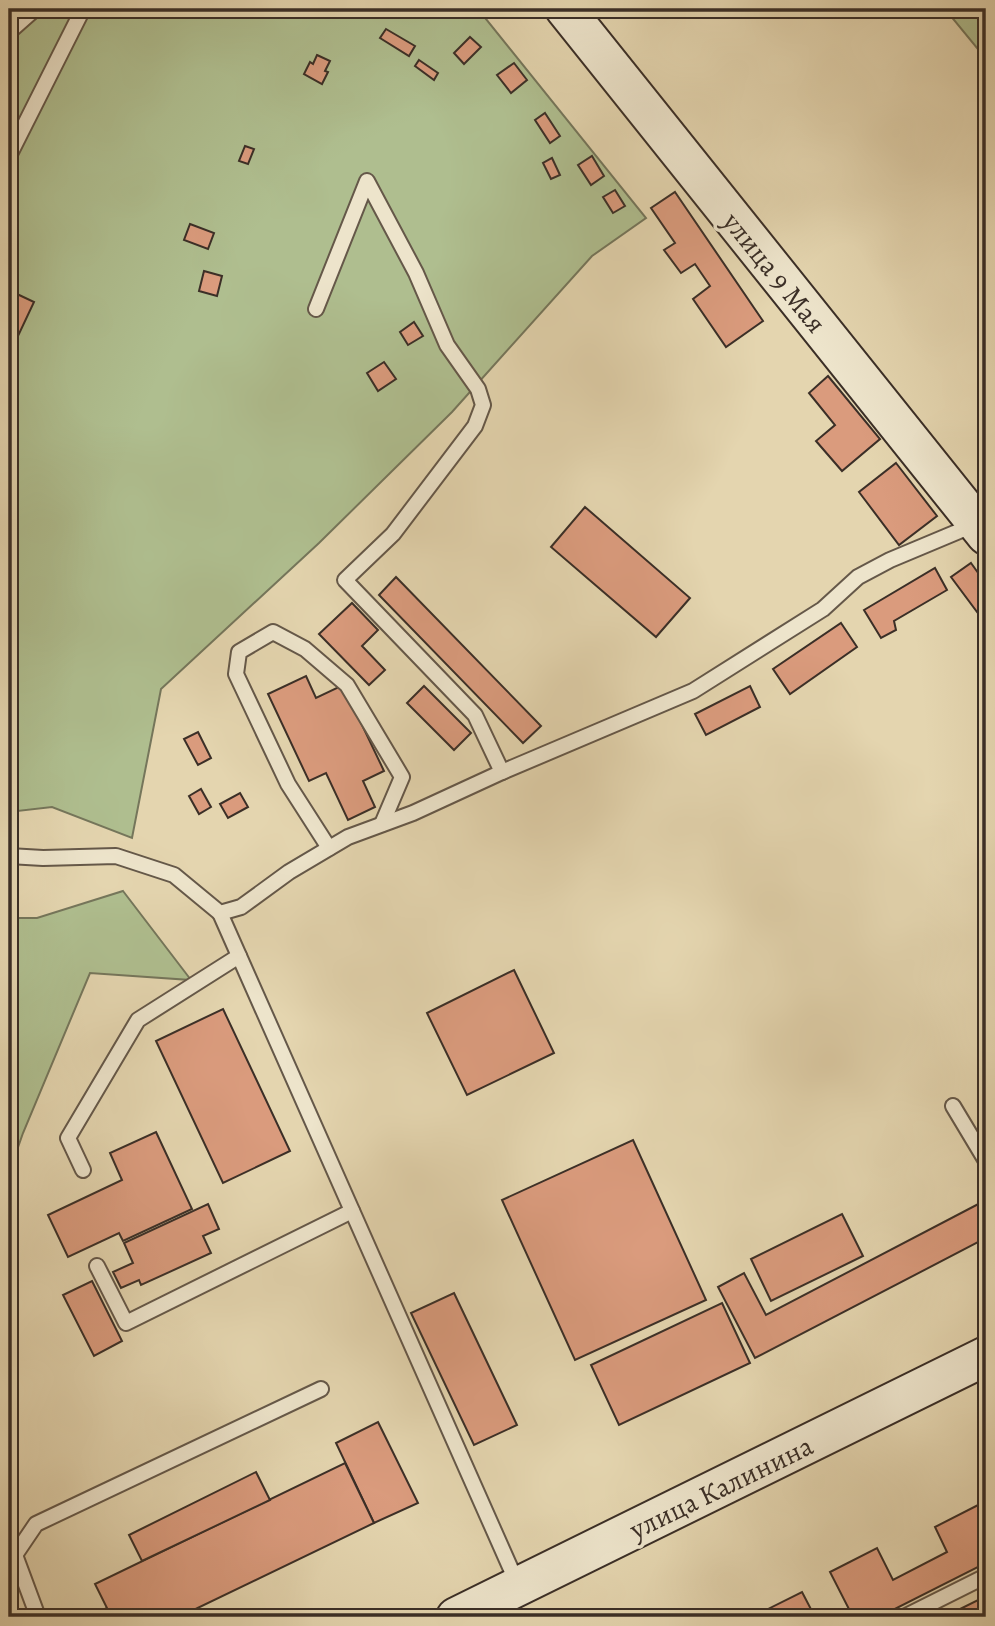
<svg xmlns="http://www.w3.org/2000/svg" width="995" height="1626" font-family="Alegreya,serif">
<style>
.green{fill:#afbe8f;stroke:#75765b;stroke-width:2}
.building{fill:#da9b7d;stroke:#3b2f27;stroke-width:2}
.lines{fill:none;stroke-linecap:round;stroke-linejoin:round}
.lane-casing{stroke:#655849;stroke-width:18}
.secondary-casing{stroke:#3b2f27;stroke-width:42}
.lane{stroke:#ede4cb;stroke-width:14}
.secondary{stroke:#ede4cb;stroke-width:38}
.labels{text-anchor:middle;stroke-width:7;stroke-linejoin:round;paint-order:stroke}
.street-label{font-size:28px;fill:#3b2f27;stroke:#ede4cb}
</style>
<rect width="100%" height="100%" fill="#e4d5af"/>
<filter id="stains"><feTurbulence type="fractalNoise" baseFrequency=".00286" numOctaves="4"/><feColorMatrix values="0 0 0 0 .2 0 0 0 0 .09 0 0 0 0 .02 0 0 0 .5 -.17"/></filter>
<radialGradient id="worn" r=".72"><stop offset=".6" stop-color="#630" stop-opacity="0"/><stop offset="1" stop-color="#630" stop-opacity=".3"/></radialGradient>
<g class="green">
<polygon points="9,9 478,9 646,218 592,256 452,412 319,543 161,689 132,838 52,807 9,812"/>
<polygon points="945,9 986,9 986,59"/>
<polygon points="123,891 191,980 90,973 23,1133 9,1173 9,918 37,918"/>
</g>
<g class="building">
<polygon points="386,29 415,46 409,56 380,38"/>
<polygon points="470,37 481,47 464,64 454,53"/>
<polygon points="317,55 330,61 325,71 328,72 322,84 304,74 310,62 313,64"/>
<polygon points="419,60 438,73 434,80 415,66"/>
<polygon points="514,63 527,80 511,93 497,75"/>
<polygon points="545,113 560,136 550,143 535,120"/>
<polygon points="245,146 254,149 248,164 239,161"/>
<polygon points="592,156 604,176 591,185 578,165"/>
<polygon points="552,158 560,175 551,179 543,163"/>
<polygon points="615,190 625,206 613,213 603,197"/>
<polygon points="675,192 763,321 726,347 693,299 710,286 695,264 681,273 664,250 675,243 651,208"/>
<polygon points="190,224 214,233 208,249 184,240"/>
<polygon points="204,271 222,276 217,296 199,291"/>
<polygon points="17,294 34,302 18,336 9,332 9,311"/>
<polygon points="414,322 423,336 408,345 400,332"/>
<polygon points="384,362 396,379 378,391 367,373"/>
<polygon points="828,376 880,439 842,471 816,441 835,425 809,393"/>
<polygon points="896,463 937,516 899,545 859,492"/>
<polygon points="585,507 690,598 656,637 551,547"/>
<polygon points="971,563 986,584 986,624 951,577"/>
<polygon points="935,568 947,590 894,621 896,630 881,638 864,610"/>
<polygon points="396,577 541,726 523,743 379,595"/>
<polygon points="352,603 378,630 362,646 385,670 369,685 319,634"/>
<polygon points="841,623 857,647 790,694 773,669"/>
<polygon points="306,676 316,698 343,685 384,771 363,781 375,807 348,820 326,773 309,781 268,694"/>
<polygon points="424,686 471,733 454,750 407,703"/>
<polygon points="750,686 760,707 706,735 695,714"/>
<polygon points="198,732 211,758 198,765 184,739"/>
<polygon points="201,789 211,807 199,814 189,796"/>
<polygon points="240,793 248,807 228,818 220,804"/>
<polygon points="514,970 554,1053 467,1095 427,1013"/>
<polygon points="223,1009 290,1151 223,1183 156,1041"/>
<polygon points="156,1132 192,1209 123,1241 119,1233 68,1257 48,1215 122,1180 110,1153"/>
<polygon points="633,1140 706,1300 575,1360 502,1200"/>
<polygon points="986,1200 986,1238 755,1358 718,1287 744,1273 766,1315"/>
<polygon points="208,1204 219,1229 203,1236 211,1253 141,1285 139,1280 121,1288 113,1272 133,1263 124,1243"/>
<polygon points="842,1214 863,1256 771,1301 751,1259"/>
<polygon points="92,1281 122,1341 94,1356 63,1295"/>
<polygon points="454,1293 517,1425 474,1445 411,1313"/>
<polygon points="722,1303 750,1363 619,1425 591,1365"/>
<polygon points="378,1422 418,1503 374,1523 336,1443"/>
<polygon points="345,1463 374,1523 179,1617 89,1617 107,1608 95,1584"/>
<polygon points="256,1472 270,1500 142,1561 129,1535"/>
<polygon points="986,1501 986,1563 879,1617 853,1617 830,1572 877,1548 893,1580 947,1552 935,1527"/>
<polygon points="802,1592 814,1615 810,1617 752,1617"/>
<polygon points="986,1596 986,1617 944,1617"/>
</g>
<g class="lines">
<g class="lane-casing">
<g id="lane">
<polyline points="9,32 35,9"/>
<polyline points="9,156 83,9"/>
<polyline points="316,309 367,181 416,273 447,345 478,389 483,405 475,426 393,534 345,580 475,715 502,772"/>
<polyline points="329,848 288,784 236,674 239,652 273,632 305,649 347,685 402,777 382,824"/>
<polyline points="9,856 43,858 116,856 174,875 220,913 241,907 289,872 348,837 413,813 502,772 693,691 823,609 858,577 890,560 976,524"/>
<polyline points="220,913 518,1585"/>
<polyline points="953,1106 986,1161"/>
<polyline points="83,1170 68,1138 138,1020 239,956"/>
<polyline points="97,1266 126,1323 352,1211"/>
<polyline points="38,1617 15,1555 36,1524 321,1389"/>
<polyline points="904,1617 986,1576"/>
</g>
</g>
<g class="secondary-casing">
<g id="secondary">
<polyline points="565,9 986,535"/>
<polyline points="456,1617 986,1356"/>
</g>
</g>
<use href="#lane" class="lane"/>
<use href="#secondary" class="secondary"/>
</g>
<g class="labels">
<g class="street-label">
<text transform="translate(775 272) rotate(51)" y="10">улица 9 Мая</text>
<text transform="translate(721 1487) rotate(-26)" y="10">улица Калинина</text>
</g>
</g>
<rect width="995" height="1626" fill="none" stroke="#e4d5af" stroke-width="35"/>
<rect x="10" y="10" width="974" height="1605" fill="none" stroke="#3b2f27" stroke-width="3.5"/>
<rect x="18" y="18" width="960" height="1591" fill="none" stroke="#3b2f27" stroke-width="2"/>
<rect width="100%" height="100%" filter="url(#stains)"/>
<rect width="100%" height="100%" fill="url(#worn)"/>
</svg>
